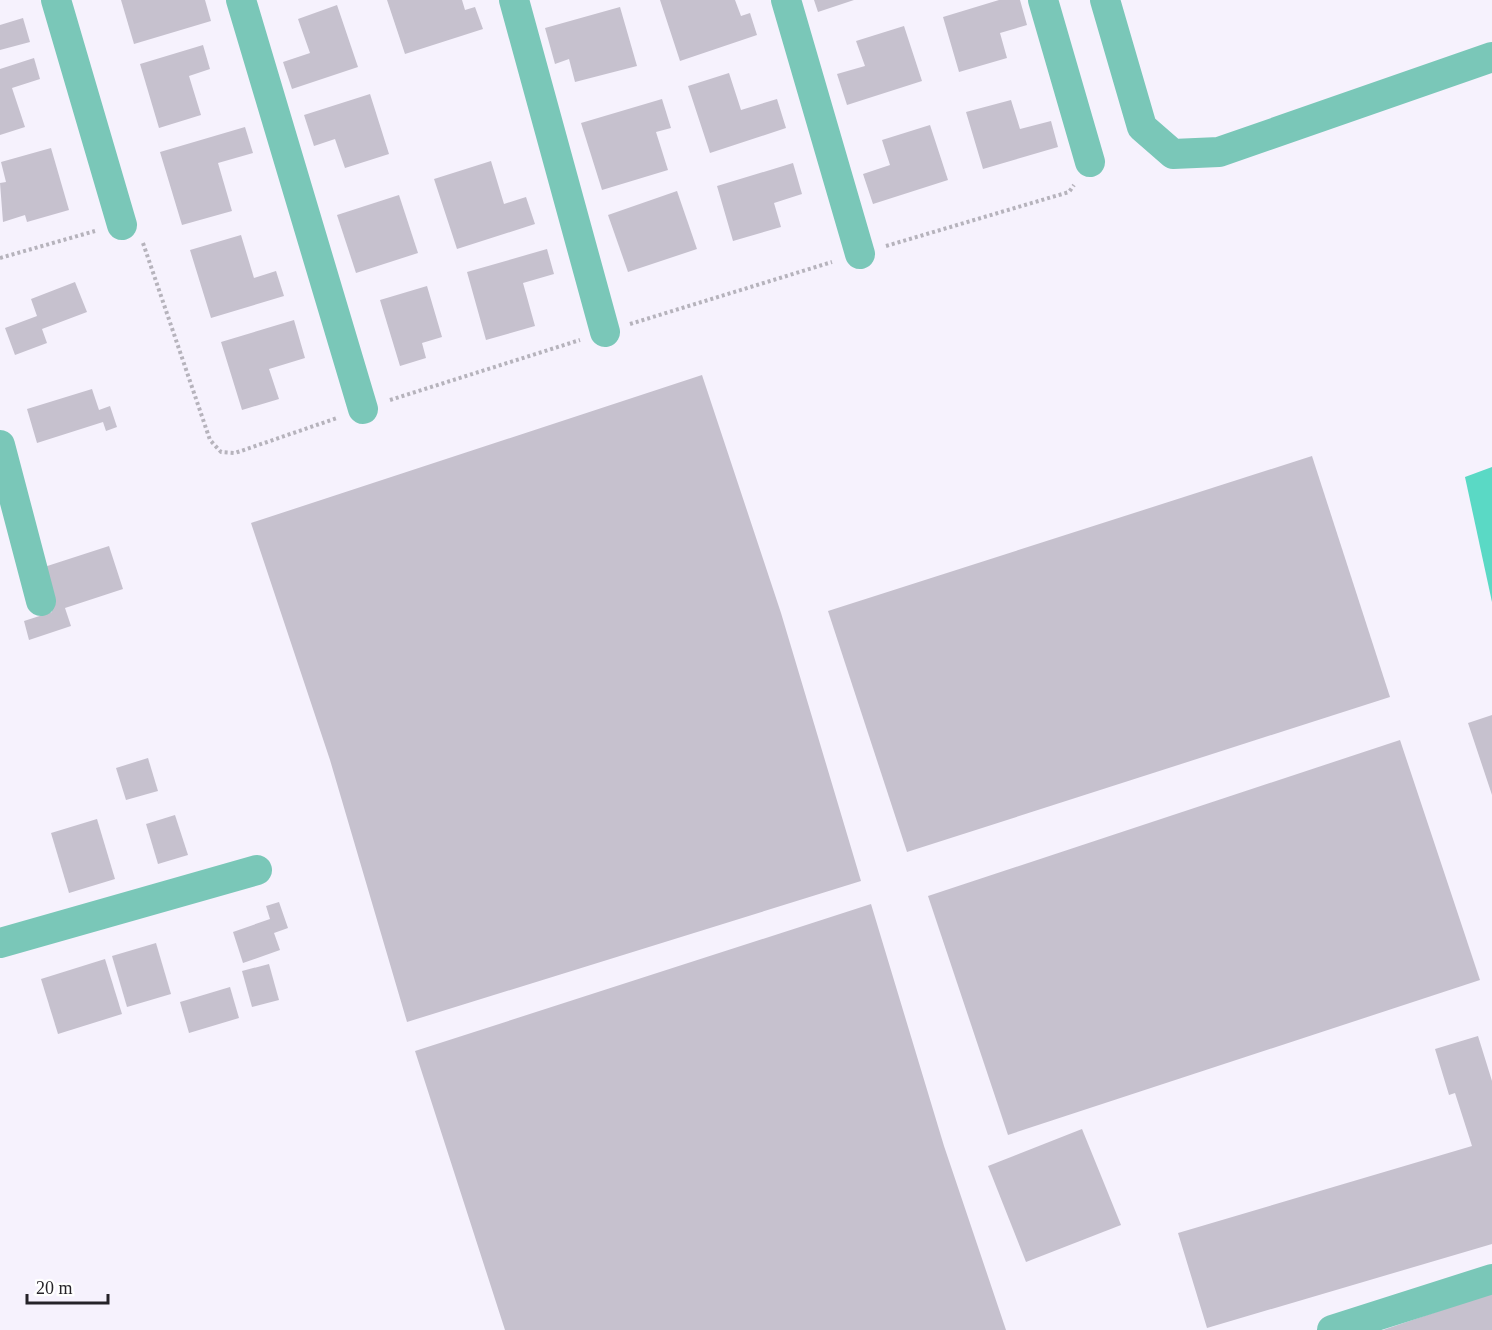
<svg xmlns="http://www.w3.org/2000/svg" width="1492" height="1330" font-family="Georgia,serif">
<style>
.water{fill:#5ad9c5}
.building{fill:#c6c1ce}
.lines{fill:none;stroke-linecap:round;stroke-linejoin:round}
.path{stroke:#b6b3bc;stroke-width:4;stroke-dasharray:3 3;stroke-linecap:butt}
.minor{stroke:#7ac7b8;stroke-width:30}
</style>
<rect width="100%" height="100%" fill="#f6f2fd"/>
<polygon class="water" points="1492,467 1492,602 1465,477"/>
<g class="building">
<polygon points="121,0 205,0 211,21 134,44"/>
<polygon points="387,0 462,0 465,10 475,7 483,29 405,54"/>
<polygon points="660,0 735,0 741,16 750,13 757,35 680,61"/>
<polygon points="814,0 854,0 818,12"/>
<polygon points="999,0 1020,0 1027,25 1000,33 1007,58 959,72 943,17"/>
<polygon points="337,5 358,67 292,89 283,62 310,53 298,19"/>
<polygon points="620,7 637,66 575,82 569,59 555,64 545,28"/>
<polygon points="23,18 30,42 0,50 0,25"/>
<polygon points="904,26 922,81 847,105 837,74 865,66 856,41"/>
<polygon points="203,45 210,69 189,76 201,115 159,128 140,64"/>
<polygon points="34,58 40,79 12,88 25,127 0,135 0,69"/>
<polygon points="729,73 741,110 777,99 786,128 710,153 688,86"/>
<polygon points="370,94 389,154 345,168 335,139 314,146 304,115"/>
<polygon points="662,99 671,128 656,132 668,170 602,190 581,123"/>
<polygon points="1011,100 1020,129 1051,121 1058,147 983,169 966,112"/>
<polygon points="930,125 948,180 873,204 863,174 890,165 882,140"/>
<polygon points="245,127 253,153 218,163 232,211 182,225 160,152"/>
<polygon points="51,148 69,210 27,222 25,215 3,222 0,183 6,182 1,162"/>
<polygon points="491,161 504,204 526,197 535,224 457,249 434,179"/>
<polygon points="793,163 802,194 774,203 781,227 733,241 717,186"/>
<polygon points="677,191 697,249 628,272 608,215"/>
<polygon points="399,195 418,253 356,273 337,215"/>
<polygon points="241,235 254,278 276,271 284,296 211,318 190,250"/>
<polygon points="547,249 554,274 523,283 535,326 486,340 467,272"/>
<polygon points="75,282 87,312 42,329 47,343 15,355 5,328 37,316 31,299"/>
<polygon points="427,286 442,337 422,343 426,358 400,366 380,300"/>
<polygon points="294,320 305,358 269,369 279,399 242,410 221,342"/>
<polygon points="702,375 781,613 861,881 407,1022 330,760 251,523"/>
<polygon points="92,389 99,410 110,406 117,427 106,431 103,422 37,443 27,409"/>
<polygon points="1312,456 1390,697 907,852 828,611"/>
<polygon points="109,546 123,589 65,608 71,626 29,640 24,621 52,612 38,569"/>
<polygon points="1492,715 1492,795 1468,723"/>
<polygon points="1400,740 1480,980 1008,1135 928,896"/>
<polygon points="148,758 158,791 126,800 116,768"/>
<polygon points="175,815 188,855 158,864 146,824"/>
<polygon points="97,819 115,879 69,893 51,833"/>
<polygon points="279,902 288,928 274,933 280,950 243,963 233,932 270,919 266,906"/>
<polygon points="871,904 944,1146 1006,1330 505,1330 415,1051"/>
<polygon points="156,943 171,994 127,1007 112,956"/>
<polygon points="105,959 122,1014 58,1034 41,979"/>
<polygon points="269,964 279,1000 252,1007 242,971"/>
<polygon points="230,987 239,1018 189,1033 180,1002"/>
<polygon points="1478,1036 1492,1081 1492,1244 1207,1328 1178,1233 1472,1146 1455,1093 1449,1095 1435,1049"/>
<polygon points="1082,1129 1121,1225 1026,1262 988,1166"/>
<polygon points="1492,1293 1492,1330 1383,1330"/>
</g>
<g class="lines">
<g class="path">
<polyline points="143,243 210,440 221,452 235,453 337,418"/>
<polyline points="886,246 1069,192 1074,185"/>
<polyline points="0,258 95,231"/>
<polyline points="630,324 832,262"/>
<polyline points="390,400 580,340"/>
</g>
<g class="minor">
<polyline points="56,0 122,225"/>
<polyline points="241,0 363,409"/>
<polyline points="514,0 605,332"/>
<polyline points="786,0 860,254"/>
<polyline points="1043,0 1090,162"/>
<polyline points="1105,0 1142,127 1173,154 1219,152 1492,57"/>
<polyline points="0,445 41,601"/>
<polyline points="0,943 257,870"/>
<polyline points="1332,1330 1492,1279"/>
</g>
</g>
<path d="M27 1294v9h81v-9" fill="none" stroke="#252328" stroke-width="3"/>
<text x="36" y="1294" font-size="18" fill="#252328" stroke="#ffffff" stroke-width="4.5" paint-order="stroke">20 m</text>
</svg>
